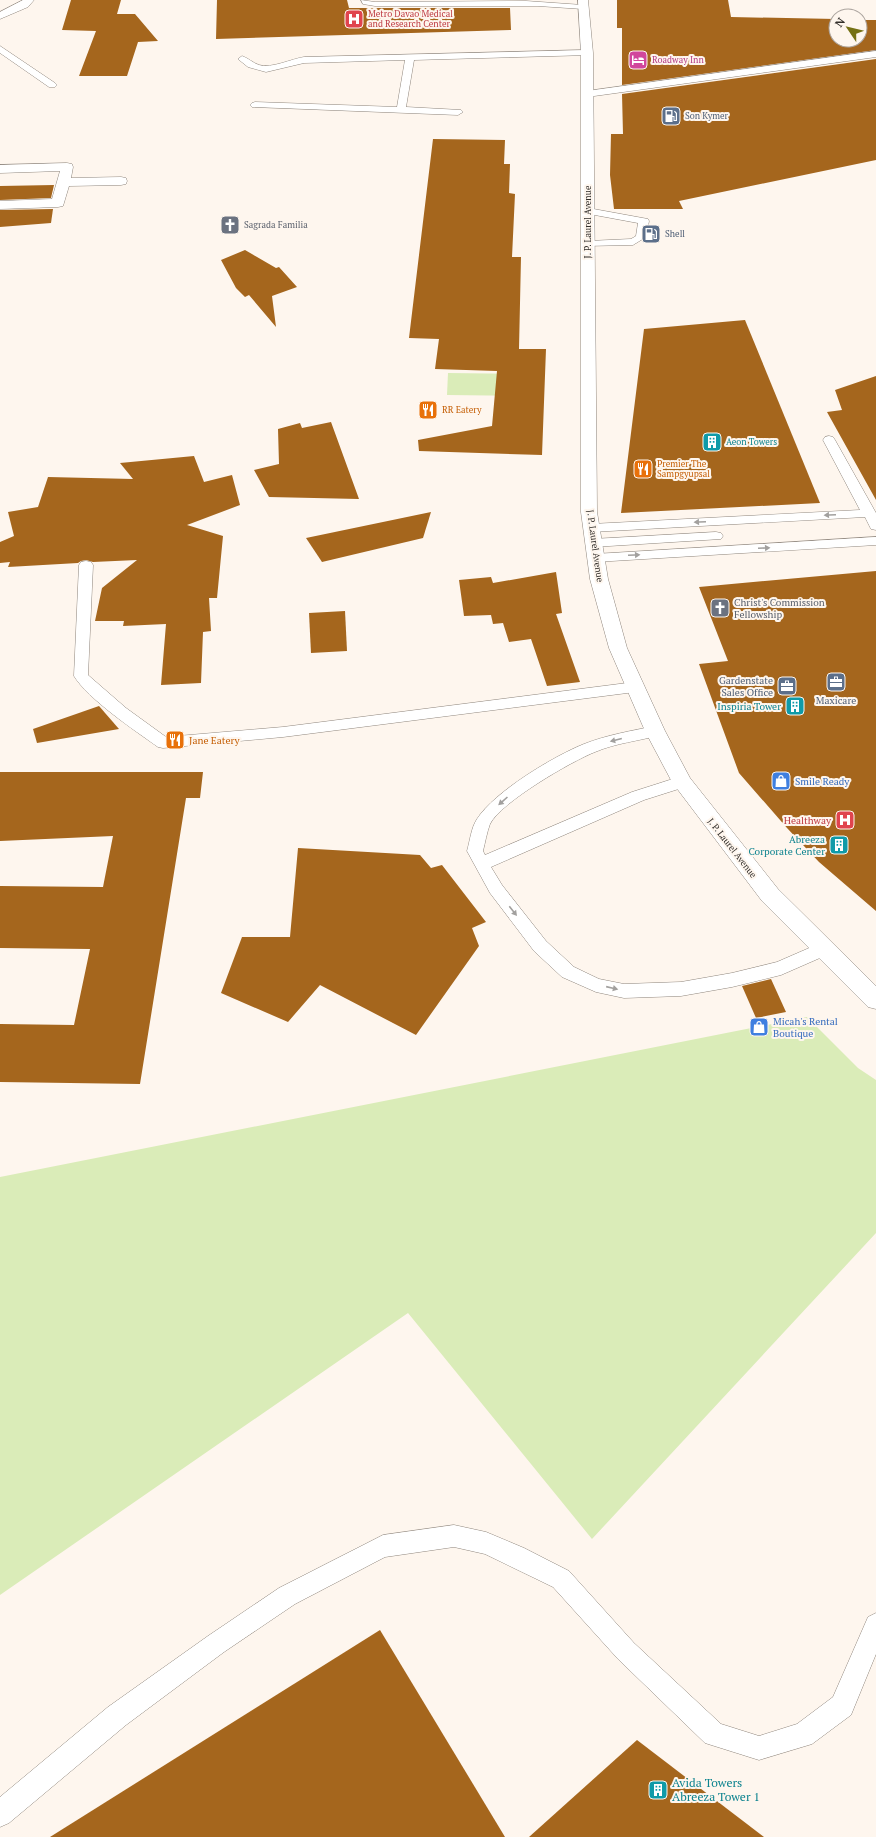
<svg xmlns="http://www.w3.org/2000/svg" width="876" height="1837" font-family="'PT Serif',serif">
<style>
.green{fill:#daecb8}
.building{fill:#a5661d}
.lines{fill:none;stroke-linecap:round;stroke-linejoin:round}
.lane-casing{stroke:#8f867d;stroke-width:1}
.street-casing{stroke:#8f867d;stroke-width:1}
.primary-casing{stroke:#8f867d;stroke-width:1}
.lane{fill:#fff;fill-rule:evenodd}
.street{fill:#fff;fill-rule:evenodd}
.primary{fill:#fff;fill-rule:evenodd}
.oneway{fill:#a2a09e}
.labels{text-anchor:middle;stroke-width:4;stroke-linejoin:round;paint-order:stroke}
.far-health-label{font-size:9px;fill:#be3a42;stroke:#fef6ee;text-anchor:start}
.far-hotel-label{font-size:9px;fill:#b23c85;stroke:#fef6ee;text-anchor:start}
.far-service-label{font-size:9px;fill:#4e5e75;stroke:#fef6ee;text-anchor:start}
.far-street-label{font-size:9px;fill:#302c28;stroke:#fef6ee}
.far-worship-label{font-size:9px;fill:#5b616d;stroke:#fef6ee;text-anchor:start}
.far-food-label{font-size:9px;fill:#c56008;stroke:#fef6ee;text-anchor:start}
.far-culture-label{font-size:9px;fill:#0d838f;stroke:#fef6ee;text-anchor:start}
.worship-label{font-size:10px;fill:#5b616d;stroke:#fef6ee;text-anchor:start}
.service-label{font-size:10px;fill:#4e5e75;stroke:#fef6ee;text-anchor:end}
.culture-label{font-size:10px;fill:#0d838f;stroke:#fef6ee;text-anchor:end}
.food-label{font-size:10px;fill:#c56008;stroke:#fef6ee;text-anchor:start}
.shop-label{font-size:10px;fill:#366cbe;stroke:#fef6ee;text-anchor:start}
.health-label{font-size:10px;fill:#be3a42;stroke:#fef6ee;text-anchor:end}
.near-culture-label{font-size:12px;fill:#0d838f;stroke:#fef6ee;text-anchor:start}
</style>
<rect width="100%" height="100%" fill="#fef6ee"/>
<g class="green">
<polygon points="448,373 534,374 534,396 447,395"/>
<polygon points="807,1017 858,1068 876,1080 876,1233 592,1539 408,1313 0,1595 0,1177"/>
</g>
<g class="building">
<polygon points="71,0 121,0 117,14 135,14 158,41 138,42 127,76 79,76 96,31 62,30"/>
<polygon points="217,0 347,0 349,8 510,8 511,30 216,39"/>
<polygon points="617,0 728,0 731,17 836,19 836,40 860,40 860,20 876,20 876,50 622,85 622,28 617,28"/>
<polygon points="876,59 876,160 679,201 683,209 614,209 610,175 611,134 623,134 622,94"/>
<polygon points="433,139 505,140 504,164 510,164 509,193 515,194 512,257 521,257 519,349 546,349 542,455 419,451 418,440 492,426 497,371 435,369 439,339 409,338"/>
<polygon points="54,185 51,198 0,200 0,186"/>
<polygon points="53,209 51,223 0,227 0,210"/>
<polygon points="245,250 276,268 279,267 297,287 272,296 276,327 249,295 245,297 236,288 221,260"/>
<polygon points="745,320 820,503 621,513 644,329"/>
<polygon points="876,376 876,500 827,412 842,410 835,390"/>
<polygon points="331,422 359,499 269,497 254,470 279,464 278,429 300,423 302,428"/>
<polygon points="194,456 204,482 232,475 240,505 187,525 223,536 217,598 209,598 211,631 203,632 201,683 161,685 166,624 123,626 124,621 95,621 102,588 137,560 93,562 86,560 81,561 78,563 8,567 10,562 0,563 0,542 14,536 8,512 38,507 48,477 133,479 120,463"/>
<polygon points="431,512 423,538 322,562 306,538"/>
<polygon points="876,571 876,911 819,862 787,828 739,773 699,664 728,661 699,587"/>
<polygon points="556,572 562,613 556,614 580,682 547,686 531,639 509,642 503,623 493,624 491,615 464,616 459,580 491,577 493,583"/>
<polygon points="345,611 347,651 311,653 309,613"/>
<polygon points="99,706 119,729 37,743 33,729"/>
<polygon points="0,772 203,772 200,798 186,798 140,1084 0,1082 0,1024 74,1025 90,949 0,948 0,886 103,887 113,836 0,841"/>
<polygon points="298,848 420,855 431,868 442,865 486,922 472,928 479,946 416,1035 320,985 288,1022 221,993 242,937 290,937"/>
<polygon points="771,979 786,1012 756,1018 742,986"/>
<polygon points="380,1630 505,1837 50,1837"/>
<polygon points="637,1740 764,1837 529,1837"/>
</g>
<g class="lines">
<g class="lane-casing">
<g id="lane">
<polygon points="361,0 375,2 526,1 583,5 587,7 583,9 538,6 375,6 363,4"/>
<polygon points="0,46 55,83 57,85 55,87 49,87 0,53"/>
<path d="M587 50 591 53 590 55 414 60 406 107 461 110 463 112 458 115 252 107 250 105 252 103 255 102 397 107 405 60 304 63 266 72 248 67 238 59 242 56C248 58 253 63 259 65 271 69 291 59 304 57Z"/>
<polygon points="876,51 876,57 587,97 582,94 587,91"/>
<polygon points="588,208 648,219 649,221 646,237 633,245 584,246 583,244 588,241 631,239 636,236 638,223 584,213 583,211"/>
<polygon points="829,436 833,437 835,440 876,513 876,530 871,529 865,517 591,532 586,531 584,528 586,525 591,524 860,510 823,440 825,437"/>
<polygon points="716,532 721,533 723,536 721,539 593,547 588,546 586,543 588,540 593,539"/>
<polygon points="876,537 876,545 595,562 590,561 588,558 590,555 595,554"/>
<path d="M86 561 91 562 93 565 88 675 126 708 166 737 283 727 635 682 640 684 642 687 640 690 635 692 283 737 163 748 158 747C134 730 88 699 74 676L79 565 81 562Z"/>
<path d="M655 726 660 727 663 731 660 735C639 741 616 743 595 752 572 761 501 802 490 824 487 832 485 843 483 851L485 855 632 792 682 776 688 778 690 782 688 786 644 800 491 867 502 885 546 941 574 967 599 979 624 984 681 982 732 973 777 962 823 942 829 944 832 949 829 954 781 975 732 987 681 996 624 998 596 992 562 977 534 951 490 893 467 851C470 841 471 828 477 819 494 792 554 756 584 744 607 735 631 731 655 726Z"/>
<polygon points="454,1525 486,1532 524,1548 569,1571 634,1643 721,1724 759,1736 797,1724 833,1697 868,1617 876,1613 876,1654 851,1715 812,1744 759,1760 705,1743 618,1659 553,1587 485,1554 454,1547 385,1557 295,1604 224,1652 126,1725 9,1823 0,1827 0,1797 108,1707 208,1636 279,1588 383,1535"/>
</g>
</g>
<g class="street-casing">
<g id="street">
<polygon points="23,0 34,0 28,7 0,19 0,12"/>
<polygon points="67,163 72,164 73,167 71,178 121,177 126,178 127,181 126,184 121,185 69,186 63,206 58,207 0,209 0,201 52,199 60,171 0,173 0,165"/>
</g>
</g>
<g class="primary-casing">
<polygon id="primary" points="578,0 588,0 593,53 597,512 608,579 627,648 665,731 690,778 778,889 876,986 876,1009 868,1007 762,901 672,782 645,731 609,648 590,579 581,512 581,53"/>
</g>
<use href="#lane" class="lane"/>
<use href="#street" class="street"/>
<use href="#primary" class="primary"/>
</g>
<defs><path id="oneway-solid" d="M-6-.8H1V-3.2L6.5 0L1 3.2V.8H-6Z"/></defs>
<g class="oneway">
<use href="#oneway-solid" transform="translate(830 515) rotate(177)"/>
<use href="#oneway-solid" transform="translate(700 522) rotate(177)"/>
<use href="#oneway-solid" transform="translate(764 548) rotate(-3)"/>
<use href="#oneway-solid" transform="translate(634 555) rotate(-3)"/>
<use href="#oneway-solid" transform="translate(616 740) rotate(166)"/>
<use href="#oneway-solid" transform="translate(503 801) rotate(138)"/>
<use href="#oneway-solid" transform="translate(513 911) rotate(52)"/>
<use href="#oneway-solid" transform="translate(612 988) rotate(13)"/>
</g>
<defs>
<g id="hospital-square" transform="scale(1)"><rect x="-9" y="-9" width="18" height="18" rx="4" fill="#e0444e" stroke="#fef6ee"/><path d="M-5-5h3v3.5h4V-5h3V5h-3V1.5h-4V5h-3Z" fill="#fff"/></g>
<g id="hotel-square" transform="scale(1)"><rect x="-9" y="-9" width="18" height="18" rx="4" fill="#d1479c" stroke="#fef6ee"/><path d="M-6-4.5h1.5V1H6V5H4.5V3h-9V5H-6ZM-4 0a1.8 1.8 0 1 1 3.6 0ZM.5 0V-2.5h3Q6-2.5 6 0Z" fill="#fff"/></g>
<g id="fuel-square" transform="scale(1)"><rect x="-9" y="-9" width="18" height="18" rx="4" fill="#5c6f8a" stroke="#fef6ee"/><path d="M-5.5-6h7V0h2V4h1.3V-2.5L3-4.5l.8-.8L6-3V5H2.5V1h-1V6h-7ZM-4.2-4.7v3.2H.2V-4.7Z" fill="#fff"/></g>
<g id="church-square" transform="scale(1)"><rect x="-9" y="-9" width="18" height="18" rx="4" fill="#6b7280" stroke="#fef6ee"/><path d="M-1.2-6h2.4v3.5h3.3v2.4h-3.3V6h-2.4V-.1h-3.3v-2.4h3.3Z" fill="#fff"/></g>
<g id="restaurant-square" transform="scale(1)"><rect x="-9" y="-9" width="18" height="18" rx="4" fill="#e8710a" stroke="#fef6ee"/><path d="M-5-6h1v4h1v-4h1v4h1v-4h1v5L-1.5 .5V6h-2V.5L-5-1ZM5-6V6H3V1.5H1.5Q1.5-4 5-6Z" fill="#fff"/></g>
<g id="building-square" transform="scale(1)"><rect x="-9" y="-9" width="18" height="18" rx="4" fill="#0f9aa8" stroke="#fef6ee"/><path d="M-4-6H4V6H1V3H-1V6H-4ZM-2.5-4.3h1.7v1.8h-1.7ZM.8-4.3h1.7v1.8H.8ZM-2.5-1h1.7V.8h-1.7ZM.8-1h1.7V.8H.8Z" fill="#fff"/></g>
<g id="office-square" transform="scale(1)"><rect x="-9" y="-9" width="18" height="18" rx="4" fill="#5c6f8a" stroke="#fef6ee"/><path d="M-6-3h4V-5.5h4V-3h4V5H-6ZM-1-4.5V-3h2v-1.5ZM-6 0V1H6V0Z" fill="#fff"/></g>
<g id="shop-square" transform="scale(1)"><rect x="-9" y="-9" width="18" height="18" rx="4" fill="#3f7fe0" stroke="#fef6ee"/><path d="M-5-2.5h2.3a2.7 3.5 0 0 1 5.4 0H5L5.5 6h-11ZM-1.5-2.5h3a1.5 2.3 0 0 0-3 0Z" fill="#fff"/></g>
</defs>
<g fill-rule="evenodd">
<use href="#hospital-square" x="354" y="19"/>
<use href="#hotel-square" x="638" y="60"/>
<use href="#fuel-square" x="671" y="116"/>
<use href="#church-square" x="230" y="225"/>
<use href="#fuel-square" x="651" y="234"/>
<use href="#restaurant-square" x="428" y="410"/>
<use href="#building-square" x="712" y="442"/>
<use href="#restaurant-square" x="643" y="469"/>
<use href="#church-square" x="720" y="608"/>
<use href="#office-square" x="836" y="682"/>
<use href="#office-square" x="787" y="686"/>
<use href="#building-square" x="795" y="706"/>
<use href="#restaurant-square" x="175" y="740"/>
<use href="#shop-square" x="781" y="781"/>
<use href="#hospital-square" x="845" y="820"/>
<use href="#building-square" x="839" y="845"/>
<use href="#shop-square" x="759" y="1027"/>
<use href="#building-square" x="658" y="1790"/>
</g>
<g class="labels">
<g class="far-health-label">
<text x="368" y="17">Metro Davao Medical<tspan x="368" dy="10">and Research Center</tspan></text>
</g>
<g class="far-hotel-label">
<text x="652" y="63">Roadway Inn</text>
</g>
<g class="far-service-label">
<text x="685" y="119">Son Kymer</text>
<text x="665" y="237">Shell</text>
</g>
<g class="far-street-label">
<text transform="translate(588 222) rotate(-90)" y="3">J. P. Laurel Avenue</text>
<text transform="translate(595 546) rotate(82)" y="3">J. P. Laurel Avenue</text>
<text transform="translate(732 848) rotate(52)" y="3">J. P. Laurel Avenue</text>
</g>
<g class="far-worship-label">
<text x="244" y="228">Sagrada Familia</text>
</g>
<g class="far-food-label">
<text x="442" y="413">RR Eatery</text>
<text x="657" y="467">Premier The<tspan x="657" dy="10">Sampgyupsal</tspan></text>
</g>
<g class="far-culture-label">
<text x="726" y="445">Aeon Towers</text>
</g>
<g class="worship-label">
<text x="734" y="606">Christ's Commission<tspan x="734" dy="12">Fellowship</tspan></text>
</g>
<g class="service-label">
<text x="773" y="684">Gardenstate<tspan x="773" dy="12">Sales Office</tspan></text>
<text x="836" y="704" text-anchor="middle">Maxicare</text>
</g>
<g class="culture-label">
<text x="781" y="710">Inspiria Tower</text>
<text x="825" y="843">Abreeza<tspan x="825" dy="12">Corporate Center</tspan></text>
</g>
<g class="food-label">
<text x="189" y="744">Jane Eatery</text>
</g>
<g class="shop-label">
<text x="795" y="785">Smile Ready</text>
<text x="773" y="1025">Micah's Rental<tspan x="773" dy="12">Boutique</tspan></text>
</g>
<g class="health-label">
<text x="831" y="824">Healthway</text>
</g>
<g class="near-culture-label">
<text x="672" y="1787">Avida Towers<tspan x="672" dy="14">Abreeza Tower 1</tspan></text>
</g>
</g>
<g transform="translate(848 28) rotate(305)"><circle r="19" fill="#fef6ee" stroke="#aca59f"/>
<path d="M0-3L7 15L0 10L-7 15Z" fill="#757114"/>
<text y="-6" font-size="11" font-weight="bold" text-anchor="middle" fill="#302c28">N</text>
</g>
</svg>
